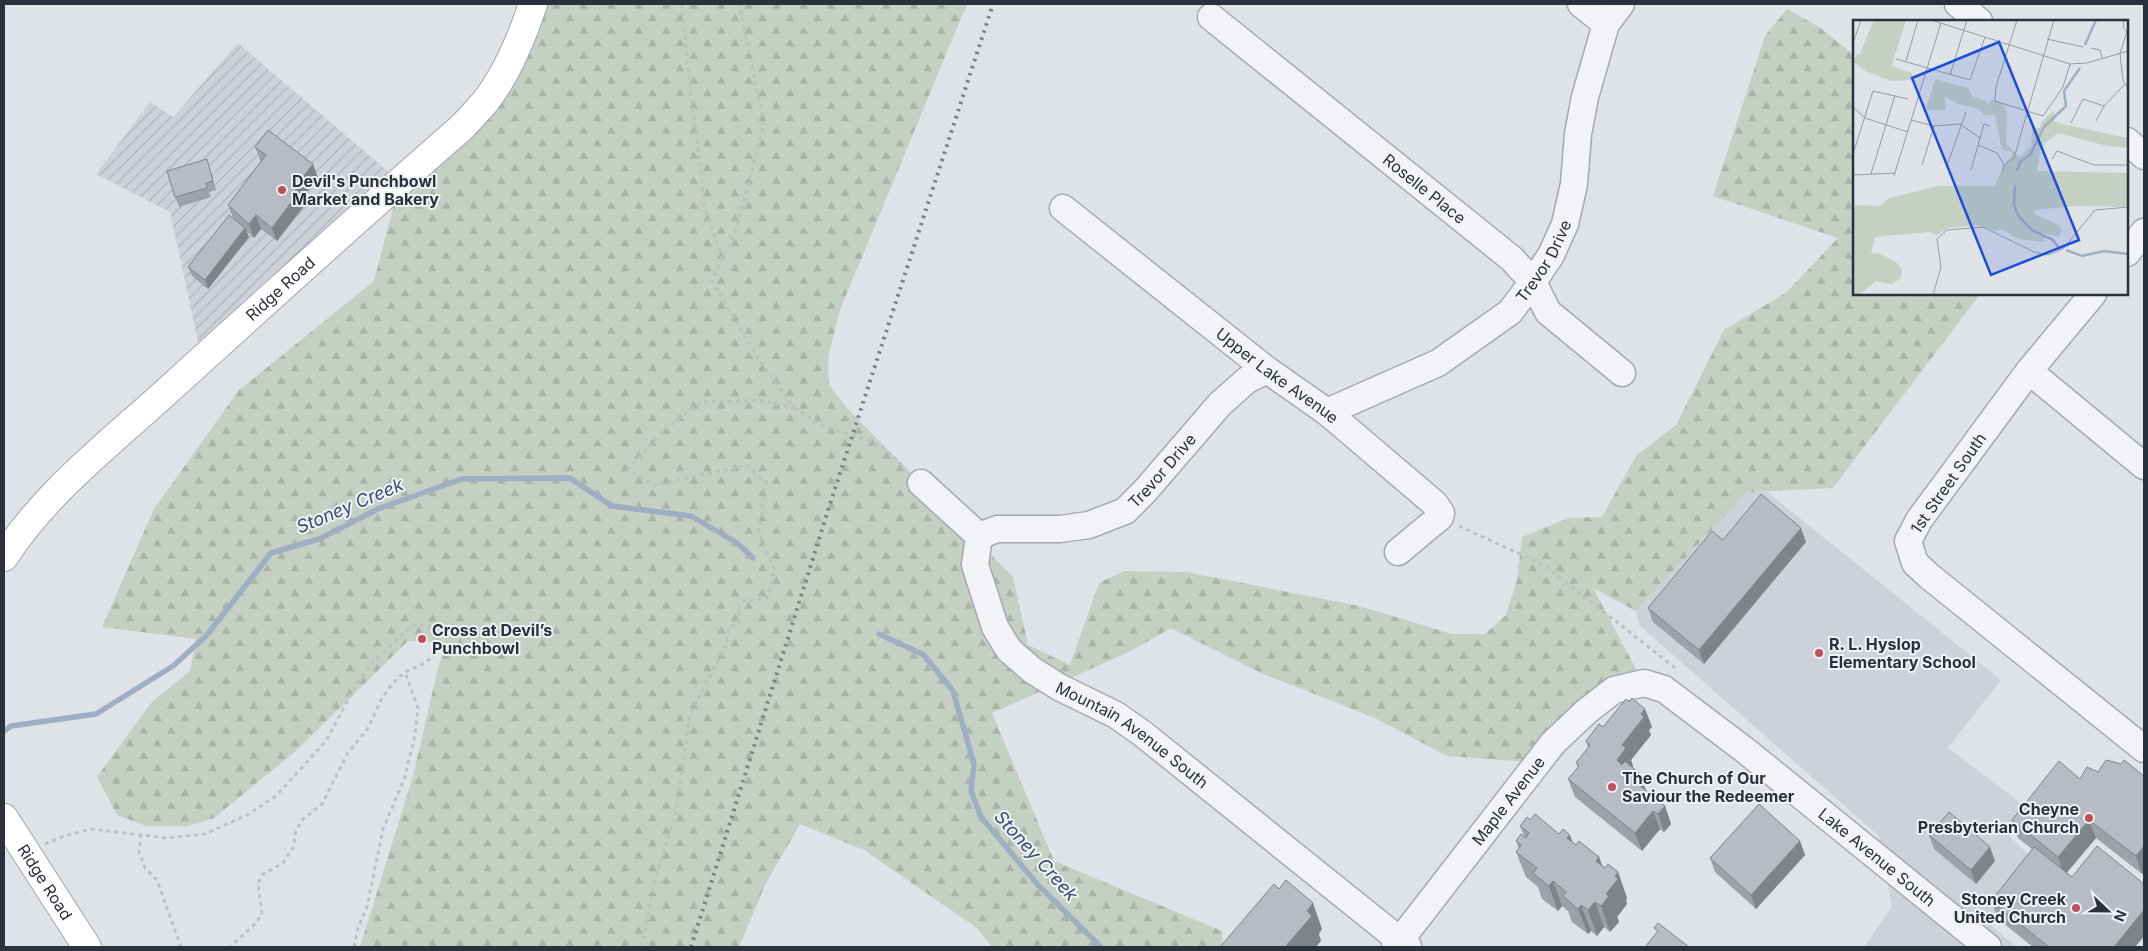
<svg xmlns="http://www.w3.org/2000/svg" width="2148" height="951" font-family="Inter,sans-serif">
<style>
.built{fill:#ced1d8}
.industrial{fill:url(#industrial-furrows)}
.forest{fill:url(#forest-firs)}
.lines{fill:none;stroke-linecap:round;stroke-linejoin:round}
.stream{stroke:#9eaec3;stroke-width:5.5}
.minor-casing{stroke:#a5a9b0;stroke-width:29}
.major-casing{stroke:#a0a6b1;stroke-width:30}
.path{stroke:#bec0c6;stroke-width:3;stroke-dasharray:4 4;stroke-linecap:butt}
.minor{stroke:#f2f3f6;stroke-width:26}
.major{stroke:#fff;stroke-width:28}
.rail{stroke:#7b818f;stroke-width:4;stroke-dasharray:2.5 5;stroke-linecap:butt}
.wall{fill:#9da1a8}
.shaded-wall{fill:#808388}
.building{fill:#b7bbc3;stroke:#808388}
.poi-dot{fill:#bf515c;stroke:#eff1f5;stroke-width:2}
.labels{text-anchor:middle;stroke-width:4;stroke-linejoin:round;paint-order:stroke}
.poi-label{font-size:16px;font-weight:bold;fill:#2a303c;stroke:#eff1f5;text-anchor:start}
.street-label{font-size:16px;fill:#2a303c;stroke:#eff1f5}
.water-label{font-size:18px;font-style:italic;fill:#394d6c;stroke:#eff1f5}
.inset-river{fill:none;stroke:#9eaec3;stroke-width:2.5}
.inset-road{fill:none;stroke:#979ba3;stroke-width:1}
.view{fill:#1d4ed8;fill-opacity:0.15;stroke:#1d4ed8;stroke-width:2.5}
.inset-edge{fill:none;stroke:#2a303c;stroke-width:2.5}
</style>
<defs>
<pattern id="industrial-furrows" width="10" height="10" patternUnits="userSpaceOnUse" patternTransform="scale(1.25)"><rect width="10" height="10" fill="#ced1d8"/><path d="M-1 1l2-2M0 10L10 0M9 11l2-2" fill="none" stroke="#b1b4ba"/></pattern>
<pattern id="forest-firs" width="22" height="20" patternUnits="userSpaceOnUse" patternTransform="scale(1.25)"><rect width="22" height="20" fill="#c4d0c1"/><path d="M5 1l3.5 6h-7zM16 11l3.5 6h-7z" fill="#a9b3a7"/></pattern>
</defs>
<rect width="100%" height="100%" fill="#dfe2e7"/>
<polygon class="built" points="1766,491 2001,680 1948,748 2034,813 2009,836 2038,863 1991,925 2016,947 1864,947 1892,906 1879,836 1639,625 1636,611 1747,492"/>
<polygon class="industrial" points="238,43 391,174 199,346 170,212 96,174 150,102 173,117"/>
<polygon class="forest" points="545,4 967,4 840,310 828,358 829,385 846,407 1013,577 1028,645 1070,665 1099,583 1124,571 1187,572 1359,606 1452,634 1485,634 1506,615 1517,580 1522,537 1569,518 1602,517 1636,456 1676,425 1724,330 1787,292 1838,238 1713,196 1765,36 1787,9 1819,27 1854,55 1854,294 1980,294 1833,488 1747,492 1636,611 1593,588 1636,669 1619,684 1555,764 1447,756 1375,718 1261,673 1171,628 1131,651 992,713 1054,861 1222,931 1223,947 992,947 977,928 864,850 800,824 765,885 739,947 360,947 413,776 437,672 446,643 408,641 296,751 214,818 188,826 146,826 117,815 97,777 151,703 190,671 196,639 102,627 154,509 239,390 374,281 394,204"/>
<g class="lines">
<g class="stream">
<polyline points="879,634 924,655 953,691 974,764 971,791 981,817 1038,885 1101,947"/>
<polyline points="4,731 11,726 96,714 173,666 206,636 271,553 319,539 380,508 462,479 570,478 612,506 691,516 737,543 753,558"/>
</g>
<g class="minor-casing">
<g id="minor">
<polyline points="1581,4 1606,24"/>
<polyline points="1958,4 1979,21"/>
<path id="s1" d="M1211 17 1512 259 1533 282 1548 312 1622 373"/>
<polyline points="2127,141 2144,156"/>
<path id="s2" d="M1063 208 1267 370 1327 412 1435 504 1441 513 1440 517 1398 552"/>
<polyline points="2127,253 2144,232"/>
<polyline points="2093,294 2029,371 1919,520 1908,541 1915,563 1929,576 2144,749"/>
<polyline points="2029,371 2144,466"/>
<path id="s3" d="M1327 412 1438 363 1510 312 1533 282 1551 255 1565 224 1574 184 1578 134 1585 97 1606 24 1621 4"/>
<path id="s4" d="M921 483 979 536 975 565 995 627 1009 650 1032 670 1059 687 1116 715 1143 734 1408 947"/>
<path id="s5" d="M979 536 997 529H1060L1089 525 1125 511 1145 491 1220 404 1247 380 1267 370"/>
<path id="s6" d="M1395 947 1553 743 1587 711 1614 690 1644 683 1664 689 1746 751 1988 947"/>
</g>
</g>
<g class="major-casing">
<g id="major">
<path id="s7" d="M4 557C45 493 109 444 165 393 263 304 361 215 461 128 469 120 477 111 485 102 507 74 522 37 533 4"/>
<path id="s8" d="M4 818 87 947"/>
</g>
</g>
<g class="path">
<polyline points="682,4 689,77 705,208 722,258"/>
<polyline points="794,408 824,426 872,442 885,449 906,469"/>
<polyline points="1459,526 1544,565 1678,670"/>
<polyline points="141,834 139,852 145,868 157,880 181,947"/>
<polyline points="45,844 64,836 91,829 166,838 205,834 249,814 276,796 326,741 356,685 373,662 412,625 428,626 438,636 437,652 425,663 405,672 393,683 382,698 368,728 348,753 322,804 301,821 295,834 294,846 283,863 262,875 258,883 262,914 256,923 230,947"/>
<polyline points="354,947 358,928 367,907 383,829 405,777 415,735 418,708 405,672"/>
<polyline points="642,947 654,883 676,812 690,714 725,648 729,628 739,622 739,602 768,598 774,568 759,533 766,483 747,465 654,485 628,470 663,431 701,402 759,400 794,408 759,360 712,281 737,227 764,124 740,8 740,4"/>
</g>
<use href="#minor" class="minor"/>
<use href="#major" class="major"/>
<polyline class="rail" points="691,947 830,504 993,4"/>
</g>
<g class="wall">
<polygon points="255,147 318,178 301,199 304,206 277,241 261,229 254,238 246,231 249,237 208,289 192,276 188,267 233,218 228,205 261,162"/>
<polygon points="210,169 216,190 209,192 211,197 179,207 175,197"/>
<polygon points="1723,540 1806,542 1704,664 1653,622 1648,608"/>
<polygon points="1629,702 1645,709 1652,727 1649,730 1651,735 1631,760 1633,766 1632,767 1639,773 1646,790 1665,806 1671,824 1664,832 1660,829 1642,851 1575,797 1568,779 1578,767 1576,763 1588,748 1586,741 1603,727"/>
<polygon points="2098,772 2144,776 2144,872 2142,874 2096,838 2067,873 2072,877 2144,884 2144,936 2135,947 2033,947 1998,919 1991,901 2032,849 2018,838 2012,820 2080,779"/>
<polygon points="1530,820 1559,834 1576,845 1599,857 1602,866 1605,868 1618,872 1627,898 1626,900 1627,904 1617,917 1619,922 1610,932 1604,927 1597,936 1591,931 1588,934 1572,922 1568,911 1562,906 1558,911 1542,899 1538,887 1526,877 1516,852 1519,849 1516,841 1524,836 1520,826"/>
<polygon points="1929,835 1995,861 1976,884 1934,849"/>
<polygon points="1800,841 1805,855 1756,909 1715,872 1710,858"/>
</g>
<g class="shaded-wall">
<polygon points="313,164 318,178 301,199 304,206 277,241 272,228 294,188"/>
<polygon points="256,215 261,229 254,238 249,224"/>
<polygon points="245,228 249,237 208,289 205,280"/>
<polygon points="1801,528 1806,542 1704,664 1699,650"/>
<polygon points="1645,709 1652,727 1649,730 1651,735 1631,760 1633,766 1623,778 1617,760 1622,745 1641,714"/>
<polygon points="1639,773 1646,791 1633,780"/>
<polygon points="1665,806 1671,824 1664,832 1658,814"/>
<polygon points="1653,811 1660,829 1642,851 1635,833"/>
<polygon points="2089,820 2096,838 2064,875 2058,857"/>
<polygon points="1570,835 1579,860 1567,838"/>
<polygon points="1800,841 1805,855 1756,909 1751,895"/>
<polygon points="2144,846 2144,872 2142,874 2136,856"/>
<polygon points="1990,847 1995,861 1976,884 1971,870"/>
<polygon points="1599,857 1608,883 1596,861"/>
<polygon points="1618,872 1627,898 1626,900 1627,904 1617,917 1619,922 1610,932 1601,906 1606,894 1615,876"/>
<polygon points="1553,881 1562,906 1558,911 1549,886"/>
<polygon points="1595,902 1604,927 1597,936 1588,910"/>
<polygon points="1313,903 1322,929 1319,934 1321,941 1316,947 1285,947 1307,911"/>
<polygon points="1581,905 1591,931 1588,934 1578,909"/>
<polygon points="2144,910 2144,936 2135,947 2114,947"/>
</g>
<g class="building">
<polygon points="268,130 313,164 294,188 299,192 272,228 256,215 249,224 228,205 266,155 255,147"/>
<polygon points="207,159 213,181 206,183 207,188 175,197 167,171"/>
<polygon points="229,215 245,228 205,280 188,267"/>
<polygon points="1761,494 1801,528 1699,650 1648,608 1712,531 1723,540"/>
<polygon points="1632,698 1645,709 1641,714 1644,717 1622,745 1626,748 1617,760 1622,765 1625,761 1639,773 1633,780 1665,806 1658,814 1653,811 1635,833 1568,779 1579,766 1576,763 1590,745 1586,741 1599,724 1603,727 1626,699 1629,702"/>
<polygon points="2106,760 2121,764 2124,760 2144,776 2144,846 2136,856 2089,820 2058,857 2012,820 2059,761 2080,779 2087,767 2098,772"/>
<polygon points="1759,804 1800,841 1751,895 1710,858"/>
<polygon points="1949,812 1990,847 1971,870 1929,835"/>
<polygon points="1535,814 1559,834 1563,829 1570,835 1567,838 1576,845 1579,841 1599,857 1596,861 1605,868 1608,864 1618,872 1615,876 1618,879 1606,894 1609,896 1601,906 1595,902 1588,910 1581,905 1578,909 1563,896 1566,892 1553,881 1549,886 1533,873 1537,868 1516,852 1521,845 1516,841 1521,834 1526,838 1529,833 1520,826 1527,817 1530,820"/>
<polygon points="2097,846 2144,884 2144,910 2114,947 2049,947 1991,901 2034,847 2072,877"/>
<polygon points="1286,880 1313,903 1307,911 1312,916 1285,947 1220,947 1274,884 1279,889"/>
<polygon points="1658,923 1689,947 1645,947 1658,931 1654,928"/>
</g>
<g class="poi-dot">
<circle cx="282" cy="190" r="5"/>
<circle cx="422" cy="639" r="5"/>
<circle cx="1819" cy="653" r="5"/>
<circle cx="1612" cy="787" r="5"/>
<circle cx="2089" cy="818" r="5"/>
<circle cx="2076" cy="908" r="5"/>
</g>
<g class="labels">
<g class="poi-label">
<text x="292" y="187">Devil's Punchbowl<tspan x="292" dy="18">Market and Bakery</tspan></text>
<text x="432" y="636">Cross at Devil’s<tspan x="432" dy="18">Punchbowl</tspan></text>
<text x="1829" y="650">R. L. Hyslop<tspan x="1829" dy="18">Elementary School</tspan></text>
<text x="1622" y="784">The Church of Our<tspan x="1622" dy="18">Saviour the Redeemer</tspan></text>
<text x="2079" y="815" text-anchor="end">Cheyne<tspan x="2079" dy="18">Presbyterian Church</tspan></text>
<text x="2066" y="905" text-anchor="end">Stoney Creek<tspan x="2066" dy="18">United Church</tspan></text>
</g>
<g class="street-label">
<text dy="6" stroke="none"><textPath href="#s1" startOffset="274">Roselle Place</textPath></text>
<text dy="6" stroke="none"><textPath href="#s3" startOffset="271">Trevor Drive</textPath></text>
<text dy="6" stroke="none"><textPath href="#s7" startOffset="386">Ridge Road</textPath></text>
<text dy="6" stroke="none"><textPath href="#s2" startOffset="272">Upper Lake Avenue</textPath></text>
<text dy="6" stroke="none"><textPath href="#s5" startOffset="205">Trevor Drive</textPath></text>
<text transform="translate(1948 483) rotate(-55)" y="6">1st Street South</text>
<text dy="6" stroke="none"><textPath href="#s4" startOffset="350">Mountain Avenue South</textPath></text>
<text dy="6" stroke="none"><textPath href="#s6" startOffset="185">Maple Avenue</textPath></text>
<text dy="6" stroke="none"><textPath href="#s6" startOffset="662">Lake Avenue South</textPath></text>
<text dy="6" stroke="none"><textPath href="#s8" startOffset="76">Ridge Road</textPath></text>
</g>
<g class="water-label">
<text transform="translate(350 506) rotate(-23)" y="6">Stoney Creek</text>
<text transform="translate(1036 856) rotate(48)" y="6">Stoney Creek</text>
</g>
</g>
<g transform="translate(1853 20)">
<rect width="275" height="275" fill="#dfe2e7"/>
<path d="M21 0H53L36 54 4 41Z" fill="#c4d0c1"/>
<path d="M4 34 59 53V60L39 61 12 51 1 42ZM82 59 115 68 119 76 134 82V86L139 80 151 84 154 94 153 124 167 137 178 126 179 108H187L190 100 201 91V101L209 104 275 118V128L250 125 205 113 193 122 187 131 184 151 275 153V187L224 186 181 190 182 194 206 205 209 211 206 217 190 213 192 222 165 219 150 210 143 211 124 205 95 208 84 215 76 212 22 217 18 233 28 234 44 243 49 249 48 258 39 264 23 261 6 275H0V185L27 186 36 178 85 166H141L154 140 159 137V132L149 130 142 95H131L126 89 105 84 92 77 93 90H73Z" fill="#c4d0c1"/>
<path class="inset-river" d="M232 25 243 0M164 151 167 142 177 135 191 107 213 86 211 71 227 48M162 165 161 185 165 195 179 210 200 220 206 228M213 230 229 236 251 231 275 234"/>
<path class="inset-road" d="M78 0 217 44 234 43 275 31M164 0 143 67 142 81 190 96 210 67 217 44M194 19 230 27M0 23 8 0M238 28 247 30 249 38M267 33 274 12 270 7 271 0M267 33 270 61 275 68M43 39 117 60 132 17M53 41 65 0M97 55 114 0M0 87 12 98 55 112M58 100 81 106 107 104 127 118M243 101 251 86M218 103 230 79 251 86 272 64M125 125 144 133 151 145M0 134 20 71 55 79M199 139 204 131 241 145H275M95 143 113 92M69 145 81 106M118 150 131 104 137 106M149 152 151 145 161 138 201 0M18 154 42 75M0 155 42 153M41 156 88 3M80 275 88 247 84 219 94 210 130 207 181 232 195 235 210 229 242 190 275 187"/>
<path class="view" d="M146 22 226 220 138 255 59 58Z"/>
<rect width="275" height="275" class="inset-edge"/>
</g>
<rect width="2148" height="951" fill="none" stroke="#2a303c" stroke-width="10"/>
<g transform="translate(2108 911) rotate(112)" stroke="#eff1f5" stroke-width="4" paint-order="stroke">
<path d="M0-4L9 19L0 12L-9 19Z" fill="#2a303c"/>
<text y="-8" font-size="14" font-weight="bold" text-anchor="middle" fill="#2a303c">N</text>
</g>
</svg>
